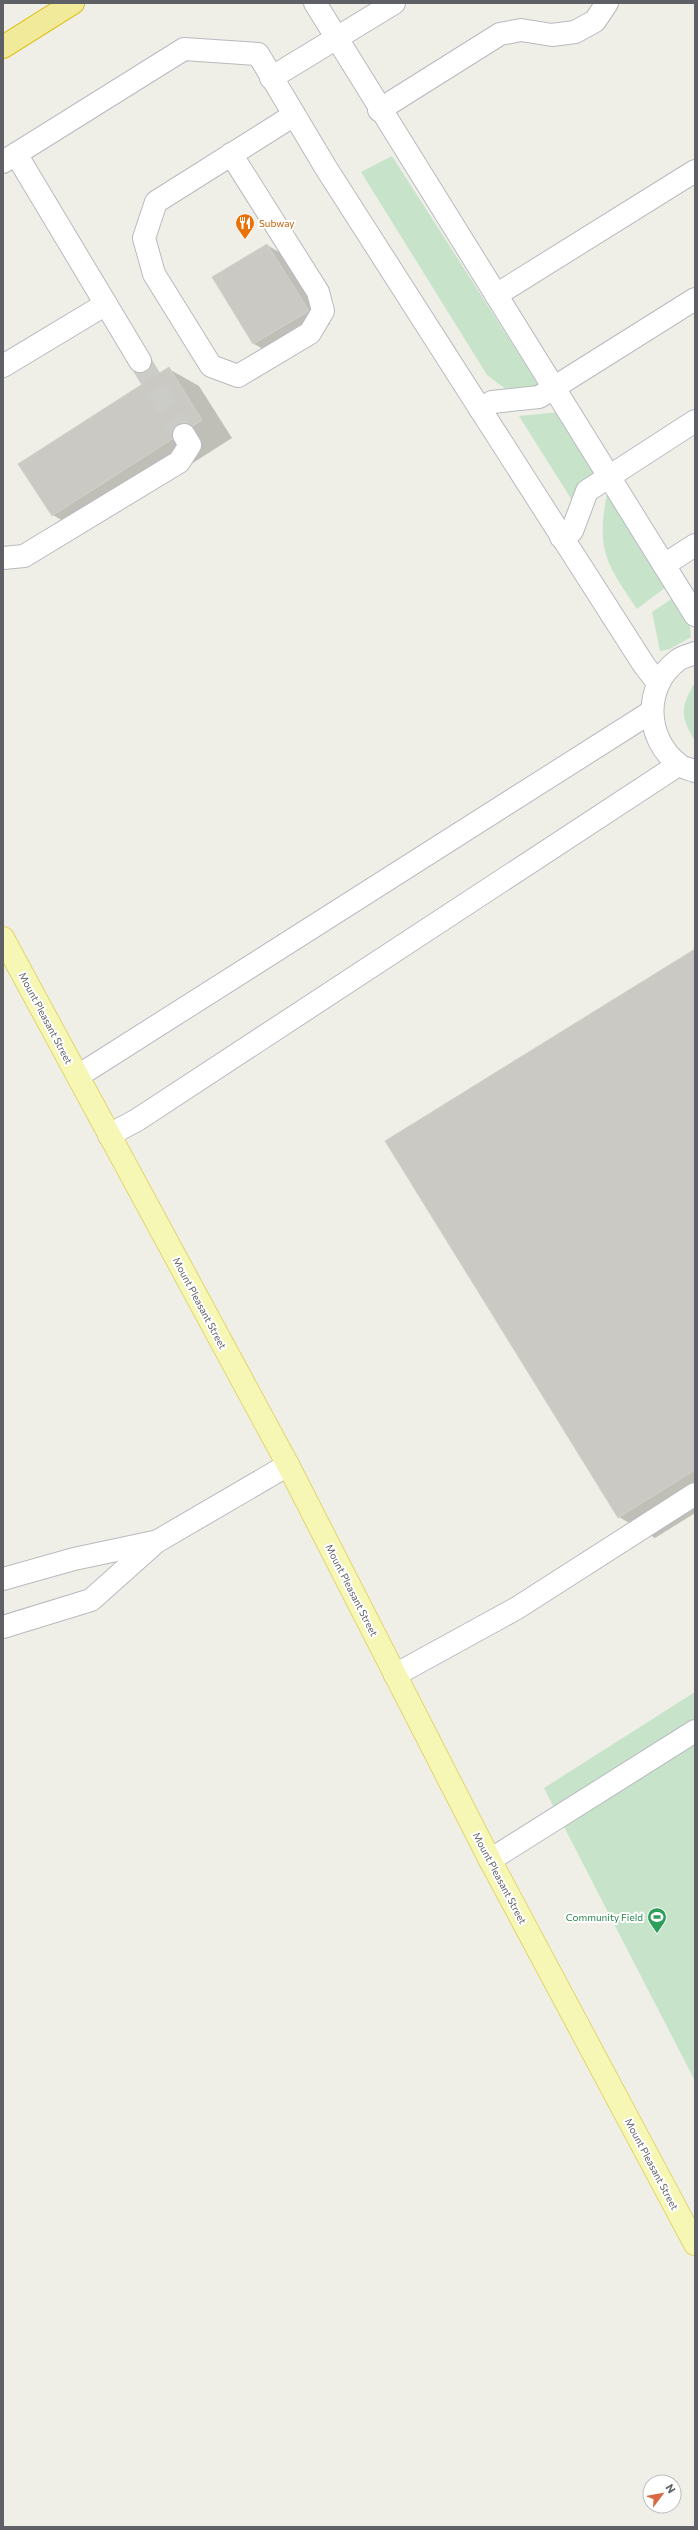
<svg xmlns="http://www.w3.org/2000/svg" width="698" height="2530" font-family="Commissioner,sans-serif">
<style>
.green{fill:#c7e4cb}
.shadow{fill:#0003}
.building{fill:#cbc9c4;stroke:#d3d1c6}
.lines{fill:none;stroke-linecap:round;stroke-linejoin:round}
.minor-tunnel{stroke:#cbcbc7;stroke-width:22;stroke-dasharray:22 11;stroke-linecap:butt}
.minor-casing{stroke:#b9babf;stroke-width:24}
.major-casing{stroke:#e3d66c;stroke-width:24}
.highway-casing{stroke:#ddc119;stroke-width:24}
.minor{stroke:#fff;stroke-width:22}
.major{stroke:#f6f7b4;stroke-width:22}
.highway{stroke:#f2ea9b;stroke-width:22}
.labels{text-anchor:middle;stroke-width:4;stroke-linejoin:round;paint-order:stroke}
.food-label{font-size:10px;fill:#c56008;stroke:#fff;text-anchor:start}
.street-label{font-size:10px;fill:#5f6066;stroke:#fff}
.leisure-label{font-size:10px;fill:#27864d;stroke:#fff;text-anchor:end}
</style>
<rect width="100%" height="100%" fill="#efefe7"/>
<g class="green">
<polygon points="392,156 540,387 507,390 487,375 361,172"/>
<polygon points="559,412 595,473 575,505 519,416"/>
<path d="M607 494 666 587 637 609C606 563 596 550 607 494Z"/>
<polygon points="673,598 690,625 691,637 670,649 660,651 652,612"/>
<path d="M695 682V741C679 715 681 707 695 682Z"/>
<polygon points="695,1692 695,2081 544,1788"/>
</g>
<g class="shadow">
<polygon points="267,245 289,258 330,324 276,356 254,344 213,278"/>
<polygon points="169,369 199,386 232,438 83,533 53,515"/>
<polygon points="695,950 695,1513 655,1538 619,1517"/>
</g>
<g class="building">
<polygon points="267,244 309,311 253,344 212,277"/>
<polygon points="169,367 202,420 52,516 18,464"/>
<polygon points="695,949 695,1470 618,1518 385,1141"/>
</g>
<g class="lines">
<polyline class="minor-tunnel" points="140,361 184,435"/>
<g class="minor-casing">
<g id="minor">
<polyline points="315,3 695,615"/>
<polyline points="271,78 394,3"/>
<polyline points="379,110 500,34 521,30 552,35 575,32 595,21 607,3"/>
<polyline points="16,154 140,361"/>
<polyline points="231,154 318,292 323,311 310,333 238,376 211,366 154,274 144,238 156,202 294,115"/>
<polyline points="3,162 184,49 258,54 326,168 644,665 658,683"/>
<polyline points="496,295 695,171"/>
<polyline points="3,366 106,304"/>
<polyline points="480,409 492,402 539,397 695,299"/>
<polyline points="561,537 572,531 587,491 695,421"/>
<polyline points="3,558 24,556 179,462 190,445 184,435"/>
<polyline points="664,565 695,545"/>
<path d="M695 653C690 655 682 657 678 660 643 686 645 738 678 764 682 768 690 769 695 771"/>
<polyline points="78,1076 651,712"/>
<polyline points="109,1135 137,1120 678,765"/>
<polyline points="3,1579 74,1559 154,1542"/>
<polyline points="3,1627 91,1600 156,1542 288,1465"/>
<polyline points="395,1675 517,1608 695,1494"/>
<polyline points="490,1860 695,1731"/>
</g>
</g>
<g class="major-casing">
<polyline id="major" points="3,938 288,1465 490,1860 695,2244"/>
</g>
<g class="highway-casing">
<polyline id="highway" points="3,47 73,3"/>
</g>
<use href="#minor" class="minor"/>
<use href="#major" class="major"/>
<use href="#highway" class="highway"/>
</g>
<defs>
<g id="restaurant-pin" transform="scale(1)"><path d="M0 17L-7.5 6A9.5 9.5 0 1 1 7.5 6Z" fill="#e8710a" stroke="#fff"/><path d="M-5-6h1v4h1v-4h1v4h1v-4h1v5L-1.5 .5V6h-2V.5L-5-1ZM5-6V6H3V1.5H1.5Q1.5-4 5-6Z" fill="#fff"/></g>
<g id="stadium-pin" transform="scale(1)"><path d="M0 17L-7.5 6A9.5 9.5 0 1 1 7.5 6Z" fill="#2e9e5b" stroke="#fff"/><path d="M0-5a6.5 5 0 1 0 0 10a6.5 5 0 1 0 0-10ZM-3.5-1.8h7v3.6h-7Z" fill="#fff"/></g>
</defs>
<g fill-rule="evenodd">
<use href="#restaurant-pin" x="245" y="223"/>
<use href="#stadium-pin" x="657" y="1917"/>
</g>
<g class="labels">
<g class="food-label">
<text x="259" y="227">Subway</text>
</g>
<g class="street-label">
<text transform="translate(46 1018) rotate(62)" y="4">Mount Pleasant Street</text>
<text transform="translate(200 1303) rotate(62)" y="4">Mount Pleasant Street</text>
<text transform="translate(352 1590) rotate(63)" y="4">Mount Pleasant Street</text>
<text transform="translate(500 1878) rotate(62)" y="4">Mount Pleasant Street</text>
<text transform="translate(652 2164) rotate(62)" y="4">Mount Pleasant Street</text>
</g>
<g class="leisure-label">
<text x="643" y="1921">Community Field</text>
</g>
</g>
<rect width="698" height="2530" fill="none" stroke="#5f6066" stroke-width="8"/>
<g transform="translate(662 2494) rotate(58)"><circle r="19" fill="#ffffff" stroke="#bfbfc2"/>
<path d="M0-3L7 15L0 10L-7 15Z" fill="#d76945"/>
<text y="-6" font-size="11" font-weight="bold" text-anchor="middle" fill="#5f6066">N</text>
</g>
</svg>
